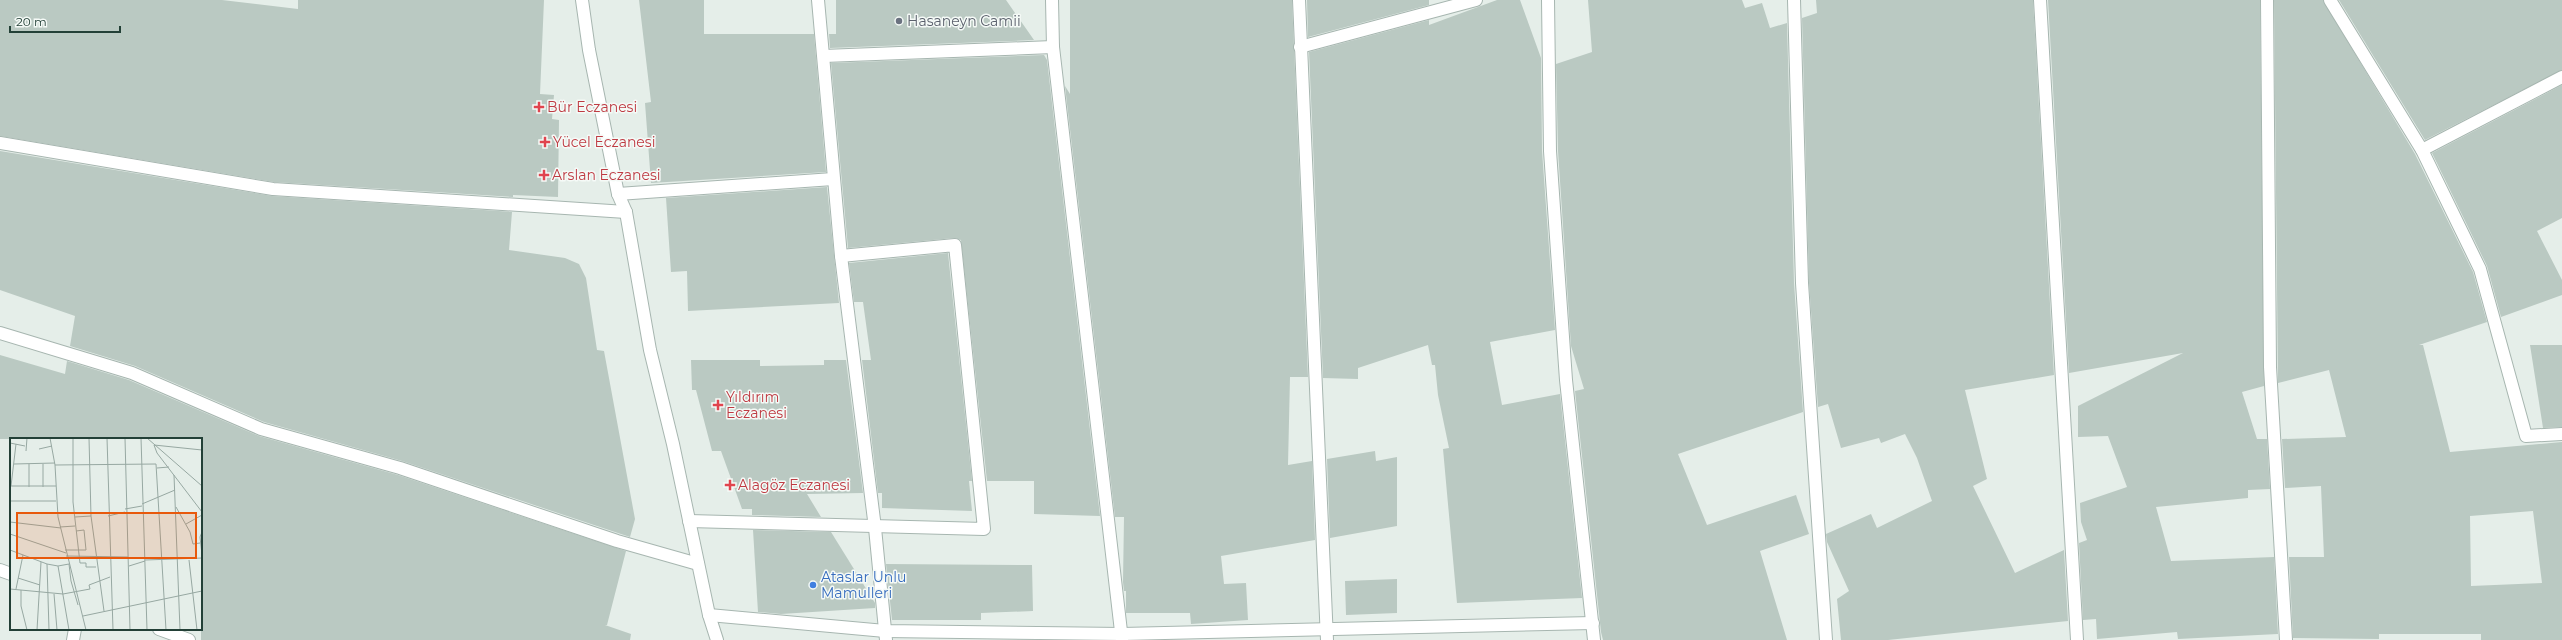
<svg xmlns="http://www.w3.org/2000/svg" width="2562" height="640" font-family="Montserrat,sans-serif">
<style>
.building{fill:#bac9c2;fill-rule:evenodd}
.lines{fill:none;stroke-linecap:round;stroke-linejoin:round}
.minor-casing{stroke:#a7b6b0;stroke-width:14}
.tertiary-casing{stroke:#a7b6b0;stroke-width:14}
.minor{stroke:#fff;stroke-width:12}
.tertiary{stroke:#fff;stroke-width:12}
.worship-dot{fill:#6b7280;stroke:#f5faf7;stroke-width:1.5}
.health-dot{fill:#e0444e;stroke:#f5faf7;stroke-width:1.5}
.shop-dot{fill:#3f7fe0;stroke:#f5faf7;stroke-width:1.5}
.labels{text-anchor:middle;stroke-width:3;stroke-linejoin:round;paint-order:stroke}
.worship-label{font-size:14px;fill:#5b616d;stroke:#f5faf7;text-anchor:start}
.health-label{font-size:14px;fill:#be3a42;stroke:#f5faf7;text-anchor:start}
.shop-label{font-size:14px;fill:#366cbe;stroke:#f5faf7;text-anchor:start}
.inset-road{fill:none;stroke:#97a8a2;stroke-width:1}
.view{fill:#e8590c;fill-opacity:0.15;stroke:#e8590c;stroke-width:2}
.inset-edge{fill:none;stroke:#234037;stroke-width:2}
</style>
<rect width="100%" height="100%" fill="#e5eee9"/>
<g class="building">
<polygon points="0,0 222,0 298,9 298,0 544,0 540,94 554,95 552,119 559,120 558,197 513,195 513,197 274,182 0,136"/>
<polygon points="639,0 704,0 704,34 814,34 826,172 651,183 645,103 651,102"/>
<polygon points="836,0 1006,0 1034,40 830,48 829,34 836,34"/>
<polygon points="1070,0 1292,0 1308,377 1290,377 1288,465 1312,461 1315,540 1221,556 1224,584 1246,583 1248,620 1191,624 1190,613 1126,613 1126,591 1124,591 1123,582 1124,517 1115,517 1065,86 1070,94"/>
<polygon points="1307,0 1429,0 1429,5 1308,37"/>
<polygon points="1497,0 1520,0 1541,58 1542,151 1555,330 1490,342 1502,405 1560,394 1582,598 1457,603 1443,449 1449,448 1438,395 1435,365 1432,365 1428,345 1358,368 1358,379 1323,378 1309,52 1429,20 1429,25"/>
<polygon points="1588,0 1742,0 1745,8 1762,3 1770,28 1787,23 1794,283 1803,412 1678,454 1707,525 1796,495 1809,534 1760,551 1787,640 1603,640 1601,632 1575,391 1584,389 1571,346 1558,151 1556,64 1592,52"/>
<polygon points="1816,0 2033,0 2054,375 1965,390 1987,479 1973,486 2015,573 2064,550 2068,621 1888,640 1841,640 1837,599 1849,591 1827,542 1826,534 1871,514 1877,528 1932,501 1917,458 1905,434 1881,443 1879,438 1841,448 1828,404 1818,407 1809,283 1802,18 1817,13"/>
<polygon points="2048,0 2260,0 2264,386 2242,392 2257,439 2267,439 2270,489 2248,490 2248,498 2156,507 2171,561 2274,557 2278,634 2178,639 2177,632 2097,639 2096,619 2083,620 2079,543 2087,540 2081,522 2080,503 2127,487 2108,436 2078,437 2078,406 2183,353 2069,373"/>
<path d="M2274 0H2323L2415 154 2473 272 2487 322 2419 345H2423L2450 452 2562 442V640H2481V634H2379V639L2293 638 2289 557H2324L2321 486 2285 488 2282 439 2346 437 2329 370 2278 383ZM2533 511 2542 583 2471 586 2470 516Z"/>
<polygon points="2339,0 2562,0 2562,70 2425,140"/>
<polygon points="1044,55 1047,60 1100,516 1034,514 1034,481 987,481 961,240 954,238 848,248 831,63"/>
<polygon points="2562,85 2562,218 2537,231 2562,280 2562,295 2501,317 2487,266 2432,153"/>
<polygon points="0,151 272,196 512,212 509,250 565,258 579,264 586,278 597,350 604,351 635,519 630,537 402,461 264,422 135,366 70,346 75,316 0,290"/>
<polygon points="827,187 839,303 688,311 687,271 671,272 666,198"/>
<polygon points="948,253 972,481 969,481 972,511 882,508 882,493 878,493 862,360 871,360 863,302 854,302 849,263"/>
<polygon points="2530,345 2562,345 2562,427 2543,428"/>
<polygon points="0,355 65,374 67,361 129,380 259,436 398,475 626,551 607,625 605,625 631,634 630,640 201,640 201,439 0,439"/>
<polygon points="691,360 760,360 760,366 824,365 824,360 846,360 863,493 807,494 821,517 752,515 752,509 742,509 721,451 712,451 696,390 692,390"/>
<polygon points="1375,451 1376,461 1397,457 1397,526 1330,538 1327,459"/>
<polygon points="753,530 831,532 875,603 875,608 781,614 758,612"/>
<polygon points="886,564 1032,565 1033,611 981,613 981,620 892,620"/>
<polygon points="1397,579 1397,613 1346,615 1345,581"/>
</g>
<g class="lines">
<g class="minor-casing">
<g id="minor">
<polyline points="818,0 841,256 875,528 886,640"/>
<polyline points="1052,0 1053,47 1122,640"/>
<polyline points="1299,0 1327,640"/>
<polyline points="1548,0 1550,151 1566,380 1594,640"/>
<polyline points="1794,0 1802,283 1826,640"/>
<polyline points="2040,0 2077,640"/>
<polyline points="2267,0 2270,367 2286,640"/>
<polyline points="2330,0 2422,150 2480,269 2526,436 2562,434"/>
<polyline points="1300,47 1476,0"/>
<polyline points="824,56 1053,47"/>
<polyline points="0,143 273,189 626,212"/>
<polyline points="2422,150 2562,77"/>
<polyline points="618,194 833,179"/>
<polyline points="0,333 132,373 261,429 400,468 617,541 698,564"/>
<polyline points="689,521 984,529 955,245 841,256"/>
<polyline points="0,570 11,574"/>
<polyline points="709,615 885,631 1122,634 1593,623"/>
<polyline points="159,629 189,640"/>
<polyline points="73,640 75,629"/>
</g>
</g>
<g class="tertiary-casing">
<polyline id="tertiary" points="582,0 589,50 618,194 626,212 650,350 673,444 709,615 717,640"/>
</g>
<use href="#minor" class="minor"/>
<use href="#tertiary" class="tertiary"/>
</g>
<circle class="worship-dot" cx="899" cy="21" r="4"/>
<g class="health-dot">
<path d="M537 101h4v4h4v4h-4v4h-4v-4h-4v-4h4z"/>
<path d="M543 136h4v4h4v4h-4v4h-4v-4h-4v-4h4z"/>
<path d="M542 169h4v4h4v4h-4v4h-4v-4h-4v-4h4z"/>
<path d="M716 399h4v4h4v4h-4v4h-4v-4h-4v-4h4z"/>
<path d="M728 479h4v4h4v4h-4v4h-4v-4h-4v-4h4z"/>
</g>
<circle class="shop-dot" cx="813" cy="585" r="4"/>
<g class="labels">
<g class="worship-label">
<text x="907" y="26">Hasaneyn Camii</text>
</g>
<g class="health-label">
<text x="547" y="112">Bür Eczanesi</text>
<text x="553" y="147">Yücel Eczanesi</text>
<text x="552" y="180">Arslan Eczanesi</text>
<text x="726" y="402">Yıldırım<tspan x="726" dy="16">Eczanesi</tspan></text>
<text x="738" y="490">Alagöz Eczanesi</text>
</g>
<g class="shop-label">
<text x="821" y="582">Ataslar Unlu<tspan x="821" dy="16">Mamulleri</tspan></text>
</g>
</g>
<g transform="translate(10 438)">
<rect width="192" height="192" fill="#e5eee9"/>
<path class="inset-road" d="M40 0 45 27 48 79 76 192M63 0V64L70 125H76V129H86M79 0 81 78 94 173M97 0 103 192M115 0 120 192M131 0 137 192M137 0 192 48M0 5 15 8M29 11 42 8M192 12 144 7 147 15 192 74M16 13 17 0M4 26 45 25M19 26V49M33 26V49M45 27 146 26 156 192M147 30 159 29M164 37 170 192M0 48H46M1 48 6 6M0 63H46M132 66 165 52M166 69 180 94 183 106 190 105M115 71 132 68M98 78 115 74M65 79 81 78M0 84 51 90M176 86 192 77M50 89 65 88M192 94 190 99 192 117M0 96 56 115M0 112 37 126 48 128 59 126M55 112H76L74 92 66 93M56 118 118 119M135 122 192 120M179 122 187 192M37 126 39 192M59 126 61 143 68 167M48 128 59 192M119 128 135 123M8 140 30 147M0 151 53 156 80 151 79 147 100 139M6 151 13 117M11 152V168L17 192M44 156 47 192M73 178 192 153M27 192 31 124"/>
<path class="view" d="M7 75H186V120H7Z"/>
<rect width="192" height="192" class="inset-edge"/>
</g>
<path d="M10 26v6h110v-6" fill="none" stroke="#234037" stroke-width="2"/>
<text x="16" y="26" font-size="12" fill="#234037" stroke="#f5faf7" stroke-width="3" paint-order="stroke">20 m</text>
</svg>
